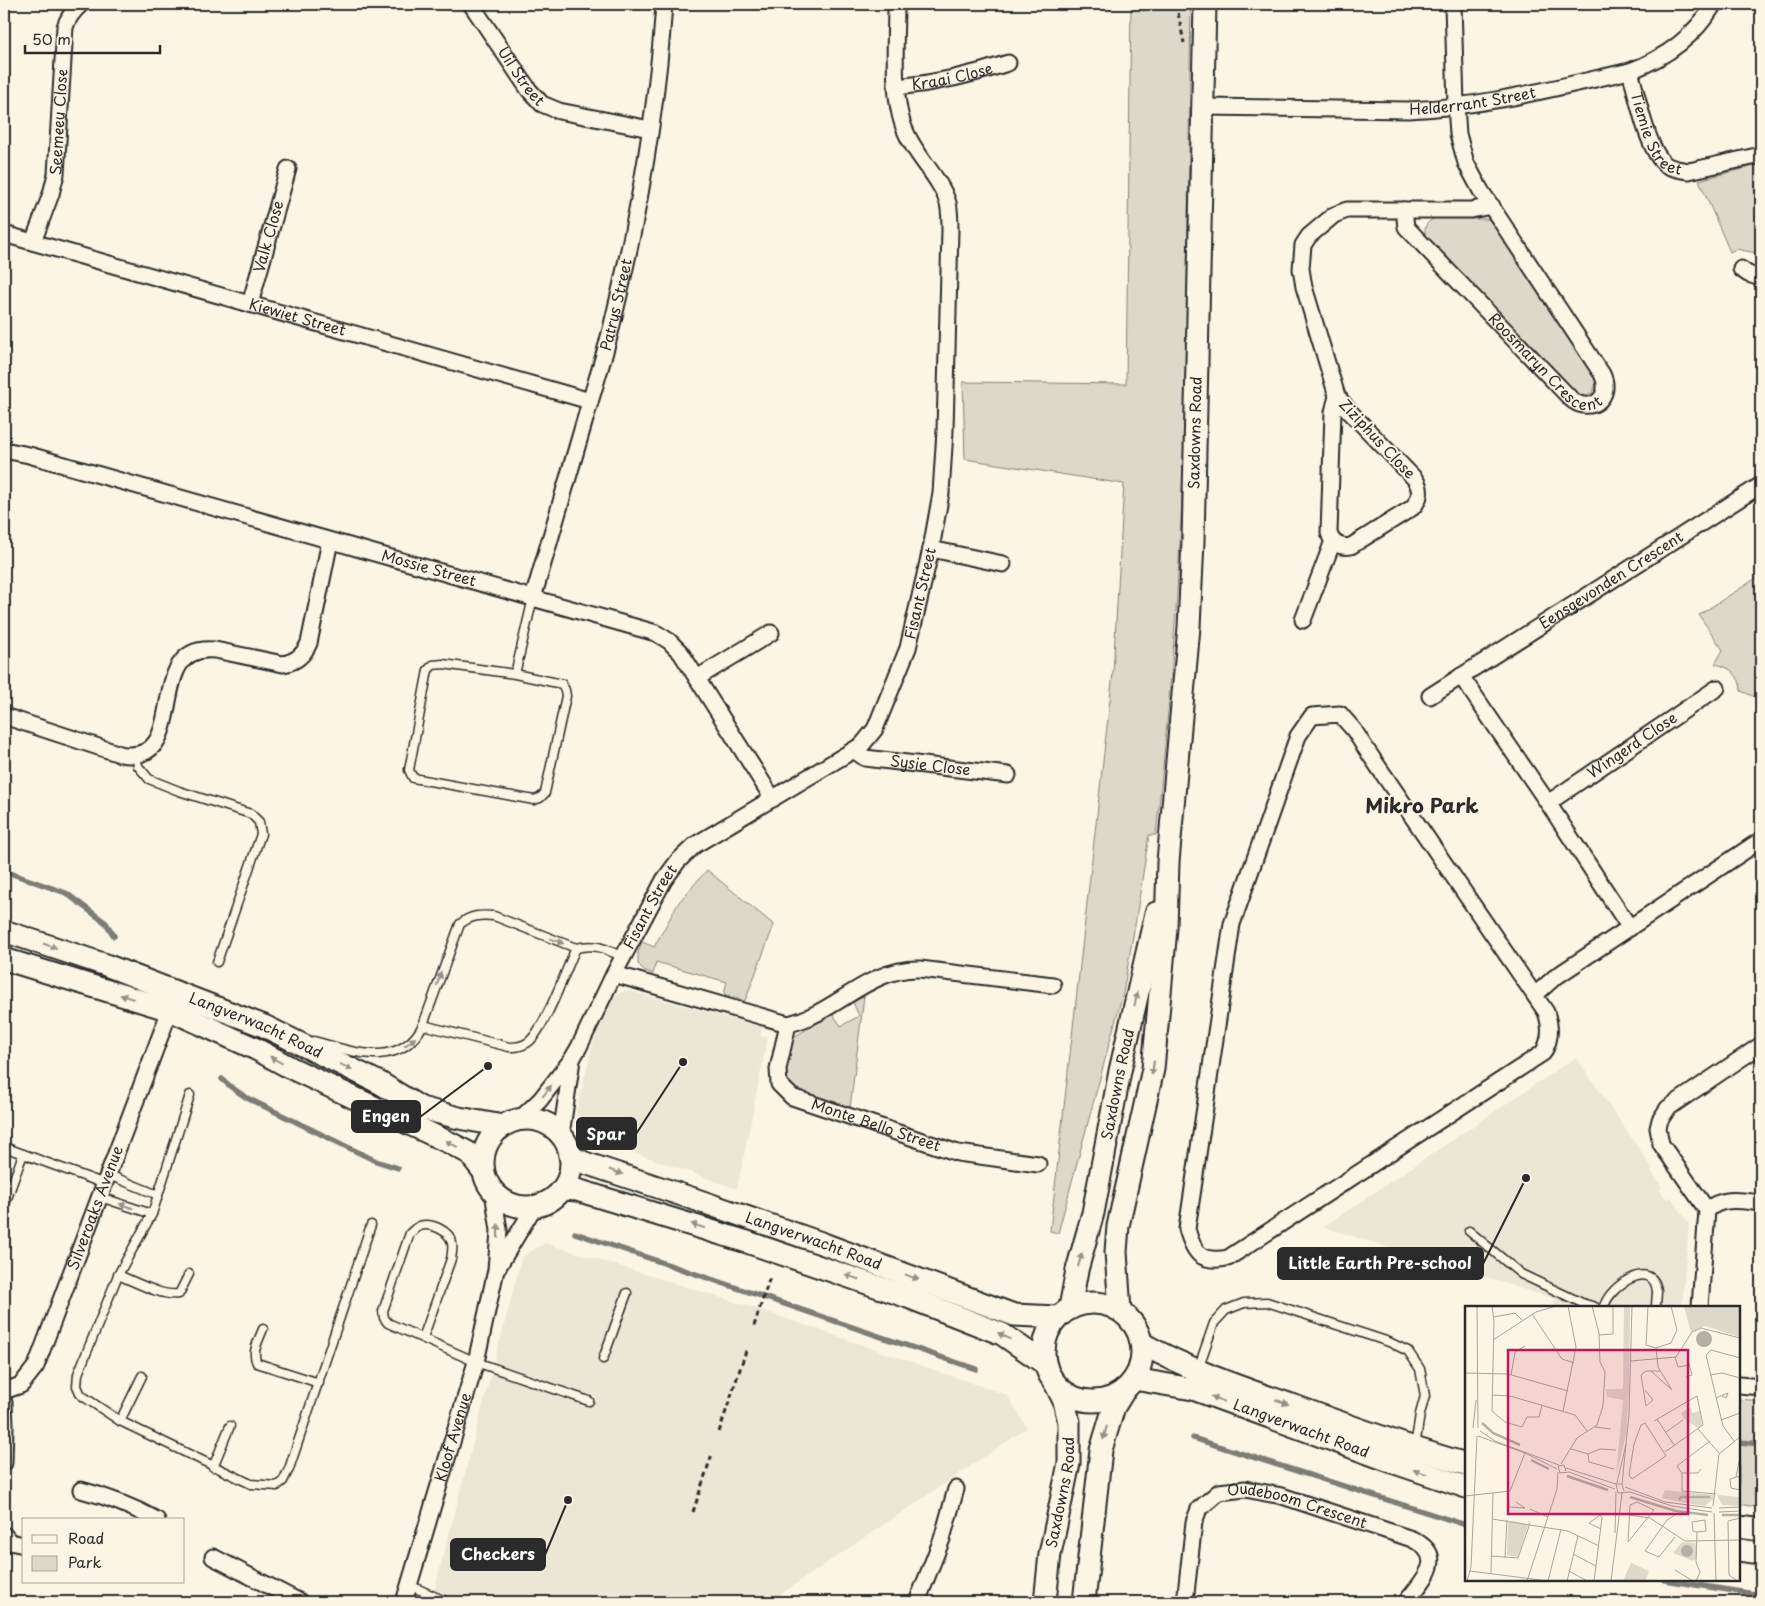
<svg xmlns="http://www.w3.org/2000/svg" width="1765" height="1606" font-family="'Playpen Sans',sans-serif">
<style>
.built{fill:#ece6d7}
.green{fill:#ded8ca;stroke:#84827a}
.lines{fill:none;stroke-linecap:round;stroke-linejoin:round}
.stream{stroke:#7d7b74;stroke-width:5.5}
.lane-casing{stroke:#2b2b2b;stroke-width:11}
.street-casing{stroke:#2b2b2b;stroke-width:19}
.secondary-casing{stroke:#2b2b2b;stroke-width:25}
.path{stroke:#2b2b2b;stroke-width:3;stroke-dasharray:5 4;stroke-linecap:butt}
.lane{stroke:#fcf5e5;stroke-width:8}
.street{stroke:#fcf5e5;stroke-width:15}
.secondary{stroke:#fcf5e5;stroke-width:21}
.oneway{fill:#949088}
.labels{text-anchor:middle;stroke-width:4;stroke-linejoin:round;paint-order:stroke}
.street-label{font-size:15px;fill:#2b2b2b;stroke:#fcf5e5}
.district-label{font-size:20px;font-weight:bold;fill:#2b2b2b;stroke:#fcf5e5}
.inset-river{fill:none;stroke:#b4b0a5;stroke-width:2.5}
.inset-road{fill:none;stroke:#a8a49b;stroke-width:1}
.view{fill:#c2185b;fill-opacity:0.15;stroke:#c2185b;stroke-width:2.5}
.inset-edge{fill:none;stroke:#2b2b2b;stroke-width:2.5}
.leader{fill:none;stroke:#2b2b2b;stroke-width:2}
.callout-dot{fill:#2b2b2b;stroke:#fcf5e5;stroke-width:2}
.callout{fill:#2b2b2b;stroke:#2b2b2b;stroke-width:2}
.callout-label{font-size:16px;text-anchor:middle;font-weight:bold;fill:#fff}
</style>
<rect width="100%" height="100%" fill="#fcf5e5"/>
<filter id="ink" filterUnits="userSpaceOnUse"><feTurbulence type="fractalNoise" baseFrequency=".02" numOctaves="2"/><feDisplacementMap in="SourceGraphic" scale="10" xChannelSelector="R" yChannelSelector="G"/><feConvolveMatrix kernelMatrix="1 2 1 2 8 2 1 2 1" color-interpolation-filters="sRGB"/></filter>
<g filter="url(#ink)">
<g class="built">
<polygon points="626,990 762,1027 761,1036 768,1037 737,1189 593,1138 576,1112 596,1032 612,997"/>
<polygon points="1576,1057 1652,1168 1650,1169 1662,1187 1659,1189 1667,1200 1671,1197 1689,1224 1682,1307 1553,1307 1555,1299 1323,1227"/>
<polygon points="545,1243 767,1312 1007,1395 1027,1428 769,1602 431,1602 522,1257"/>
</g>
<g class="green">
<path d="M1131 4H1191C1188 177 1188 350 1181 522 1176 627 1167 731 1156 835H1149L1135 925 1123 993 1058 1233 1050 1231 1113 673 1124 484 965 459 963 382 1126 384Z"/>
<polygon points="1758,165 1761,166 1761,264 1756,253 1736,249 1730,252 1699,180"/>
<path d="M1435 218 1487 219 1495 223 1594 375 1596 384 1592 393 1583 396 1574 392 1426 237C1423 228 1426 222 1435 218Z"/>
<path d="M1761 575V693L1755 697 1741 691C1740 675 1731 667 1715 664L1723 650 1699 615Z"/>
<polygon points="707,870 774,925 745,1001 724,994 727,982 656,962 653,974 644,970 638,964 638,953 642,942 654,947 679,902"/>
<path d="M864 996 850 1108C833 1103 791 1095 785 1076 782 1065 789 1049 792 1038L833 1014 841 1026 859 1016 853 1002Z"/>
<polygon points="1739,1399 1761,1401 1761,1508 1739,1504"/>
</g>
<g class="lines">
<g class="stream">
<polyline points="4,871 66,893 106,923 114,936"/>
<polyline points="222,1079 231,1087 247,1098 376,1161 398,1168"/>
<polyline points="575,1233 976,1369"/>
<polyline points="1193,1438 1466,1525"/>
<polyline points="1739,1442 1761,1444"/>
<polyline points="1664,1580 1761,1595"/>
</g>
<g class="lane-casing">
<g id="lane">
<polyline points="515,674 443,664 433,665 428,670 409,770 413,778 534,800 540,798 545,793 566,696 565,690 562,684 515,674 533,598"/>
<polyline points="136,755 138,766 149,779 179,791 251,814 259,822 261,834 217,962"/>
<path d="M423 1025 509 1047C515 1047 521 1047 527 1043 543 1034 567 967 576 948"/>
<path d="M314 1041C353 1052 400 1070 423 1025L460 924C471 915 480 915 494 916L576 948C597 943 605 949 623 957"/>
<polyline points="190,1095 152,1214 118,1275 78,1374 77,1386 81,1395 120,1421 251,1484 277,1486 283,1481 289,1469 371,1225"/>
<polyline points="4,1147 105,1184"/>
<polyline points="109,1175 158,1195"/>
<polyline points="100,1197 152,1214"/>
<polyline points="4,1207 23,1154"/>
<polyline points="1469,1231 1521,1274 1582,1303 1595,1307"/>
<path d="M118 1275C134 1281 162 1297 179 1294L189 1274"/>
<path d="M1604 1307C1609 1286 1653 1257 1657 1291 1657 1296 1656 1302 1656 1307"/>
<path d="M263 1329C259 1340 251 1352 257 1363L319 1383"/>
<path d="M423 1338 451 1259C452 1254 453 1248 452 1243 450 1231 431 1222 420 1226 416 1227 413 1231 410 1233L383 1311 384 1318 388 1323 476 1362 589 1401"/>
<polyline points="603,1359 627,1293"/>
<polyline points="1198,1369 1214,1323 1226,1310 1244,1303 1267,1302 1389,1342 1408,1351 1420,1369 1425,1396 1420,1414 1415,1447"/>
<polyline points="120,1421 142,1376"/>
<polyline points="213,1467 230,1426"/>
<polyline points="409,1585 447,1602"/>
</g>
</g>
<g class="street-casing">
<g id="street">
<path id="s1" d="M471 4 529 90 542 104 559 111 650 129"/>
<path id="s2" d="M1630 71C1637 94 1647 151 1666 165 1673 169 1681 170 1689 171L1761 155"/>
<path id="s3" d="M897 87C936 83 970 76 1008 63"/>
<path id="s4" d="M1203 107 1409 110C1484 107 1558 87 1630 71 1665 58 1695 36 1714 4"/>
<path id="s5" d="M1404 210 1406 227 1570 398C1589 416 1614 398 1602 374L1481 191 1466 163 1458 134 1456 105 1453 4"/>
<path id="s6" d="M4 234 590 401"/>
<path id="s7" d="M33 242 51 194 56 174 65 27C68 17 73 11 81 4"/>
<polyline points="1741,269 1748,274 1761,278"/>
<path id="s8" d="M250 304 288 169"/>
<path d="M1337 396 1333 412 1329 533C1332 544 1341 548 1351 546L1412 508C1421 499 1422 488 1414 478L1349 411 1337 396 1304 287 1301 269 1303 245 1309 236 1334 215 1347 210H1471L1492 206"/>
<path id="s9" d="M4 450 29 455 656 633 669 641 681 653 773 799"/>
<polyline points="931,549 1003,564"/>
<path id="s10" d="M533 598C551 538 568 477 586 416 594 387 604 358 611 329 637 223 657 113 664 4"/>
<polyline points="1303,620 1333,541"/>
<polyline points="1461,676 1548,803 1630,928"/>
<polyline points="697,678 771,633"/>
<path id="s11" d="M1430 696 1761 485"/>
<path d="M1340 714 1354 730 1364 746 1546 1012C1551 1027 1551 1039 1543 1053L1228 1258C1201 1263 1194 1254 1187 1229L1232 924 1298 736 1312 716Z"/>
<path d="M4 716 120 754C194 768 141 642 215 650L283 664C296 662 304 655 309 643L330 541"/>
<path id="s12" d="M855 751 865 758 1008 775"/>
<path id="s13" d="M1548 803 1717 688"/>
<path d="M614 974 788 1024C835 1014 869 967 920 969L1053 985"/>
<polyline points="1535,995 1554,978 1761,840"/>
<path id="s14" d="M788 1024 778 1069 779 1084 792 1097 958 1153 1038 1164"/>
<path id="s15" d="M519 1120 540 1100 572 1059 579 1047 614 974 664 880 678 861 695 845 862 745 875 729 908 648 931 549 941 493 945 431 950 230C950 221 950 212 948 203 940 177 915 156 905 130 891 97 896 40 896 4"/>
<polyline points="561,1135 572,1060"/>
<path d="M1707 1210C1723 1196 1742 1201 1761 1203"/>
<polyline points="497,1269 534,1207"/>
<polyline points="1700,1307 1707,1210 1661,1144 1658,1128 1660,1120 1668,1108 1761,1045"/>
<polyline points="1739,1385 1761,1387"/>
<path id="s16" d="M4 1391 21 1385 36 1366 170 1010"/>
<polyline points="4,1402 5,1426 4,1463"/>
<path d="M81 1490C109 1497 131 1506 157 1520"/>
<polyline points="4,1535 10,1542 24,1545"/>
<polyline points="213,1557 300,1602"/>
<path id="s17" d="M404 1602 476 1362 496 1270 499 1230 493 1192"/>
<polyline points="917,1602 942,1539 956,1489"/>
<path id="s18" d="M1185 1602 1194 1522 1199 1509 1219 1492 1245 1489 1282 1496 1412 1539C1449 1557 1423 1580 1406 1602"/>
</g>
</g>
<g class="secondary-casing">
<g id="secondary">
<path id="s19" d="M4 931 103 964 264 1026 380 1083 421 1108 459 1118 503 1126"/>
<polyline points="4,959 170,1010 256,1049 291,1068 450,1143 469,1153 483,1171"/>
<circle cx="527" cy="1163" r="44"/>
<path id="s20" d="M570 1156 585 1163 694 1199 821 1243 1014 1315 1058 1317"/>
<polyline points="563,1189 577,1190 744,1241 908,1297 1002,1334 1044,1363"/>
<circle cx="1093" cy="1352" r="49"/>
<path id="s21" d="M1070 1308 1077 1270 1093 1213 1120 1071 1156 913"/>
<path id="s22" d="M1120 1311 1116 1252 1118 1226 1153 1069 1166 928 1168 862 1189 627 1193 541 1205 4"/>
<path d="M1141 1343C1191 1371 1245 1389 1300 1408 1355 1428 1410 1448 1466 1464"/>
<path id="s23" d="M1134 1379 1193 1389 1395 1463 1466 1487"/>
<polyline points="1739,1527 1761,1530"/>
<polyline points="1739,1550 1761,1553"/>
<path id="s24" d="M1045 1602 1050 1554 1069 1463V1422L1064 1401 1056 1385"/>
<polyline points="1084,1602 1101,1450 1114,1407 1125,1389"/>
</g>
</g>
<g class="path">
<polyline points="1178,4 1178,13 1184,43"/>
<polyline points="754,1326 770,1277"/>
<polyline points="719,1432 747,1348"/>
<polyline points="693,1512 712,1454"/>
</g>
<use href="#lane" class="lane"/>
<use href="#street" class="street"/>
<use href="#secondary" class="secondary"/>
</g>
<defs><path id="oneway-solid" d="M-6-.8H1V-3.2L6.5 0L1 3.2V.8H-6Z" transform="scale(1.25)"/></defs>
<g class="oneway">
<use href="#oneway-solid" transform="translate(557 941) rotate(21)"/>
<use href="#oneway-solid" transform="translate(50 946) rotate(19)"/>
<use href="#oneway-solid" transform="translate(439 979) rotate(-71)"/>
<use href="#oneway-solid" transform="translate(127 997) rotate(-163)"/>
<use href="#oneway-solid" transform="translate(1136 999) rotate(-77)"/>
<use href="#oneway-solid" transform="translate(410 1042) rotate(-38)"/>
<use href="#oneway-solid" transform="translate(276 1060) rotate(-151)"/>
<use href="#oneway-solid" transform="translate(346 1067) rotate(26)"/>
<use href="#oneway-solid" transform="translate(1153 1068) rotate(98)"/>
<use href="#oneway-solid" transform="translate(547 1091) rotate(-53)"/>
<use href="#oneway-solid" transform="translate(452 1144) rotate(-152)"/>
<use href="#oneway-solid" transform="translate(616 1172) rotate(19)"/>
<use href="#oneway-solid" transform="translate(126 1206) rotate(-162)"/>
<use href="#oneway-solid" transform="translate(698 1226) rotate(-163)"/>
<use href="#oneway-solid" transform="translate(498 1231) rotate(-91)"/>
<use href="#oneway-solid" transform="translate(1080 1260) rotate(-74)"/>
<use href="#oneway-solid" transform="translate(852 1277) rotate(-161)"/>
<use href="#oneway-solid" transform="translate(912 1277) rotate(20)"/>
<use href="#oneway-solid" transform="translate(1004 1336) rotate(-153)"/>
<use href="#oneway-solid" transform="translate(1218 1399) rotate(-158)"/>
<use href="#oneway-solid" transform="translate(1282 1402) rotate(20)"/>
<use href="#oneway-solid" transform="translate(1105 1433) rotate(105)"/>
<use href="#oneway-solid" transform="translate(1420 1472) rotate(-162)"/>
</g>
</g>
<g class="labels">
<g class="street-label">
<text dy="5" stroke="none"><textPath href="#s1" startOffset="88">Uil Street</textPath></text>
<text dy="5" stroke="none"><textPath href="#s3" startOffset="56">Kraai Close</textPath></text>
<text dy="5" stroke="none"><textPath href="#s4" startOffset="270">Helderrant Street</textPath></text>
<text dy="5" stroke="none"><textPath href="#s7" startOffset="124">Seemeeu Close</textPath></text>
<text dy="5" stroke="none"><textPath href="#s2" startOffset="70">Tiemie Street</textPath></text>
<text dy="5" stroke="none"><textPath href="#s8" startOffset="70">Valk Close</textPath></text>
<text dy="5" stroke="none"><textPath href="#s10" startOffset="305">Patrys Street</textPath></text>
<text dy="5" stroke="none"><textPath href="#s6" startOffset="305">Kiewiet Street</textPath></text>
<text dy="5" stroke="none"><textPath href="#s5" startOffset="214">Roosmaryn Crescent</textPath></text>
<text dy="5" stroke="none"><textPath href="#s22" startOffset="884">Saxdowns Road</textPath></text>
<text transform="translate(1377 439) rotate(47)" y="5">Ziziphus Close</text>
<text dy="5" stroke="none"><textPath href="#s9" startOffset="441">Mossie Street</textPath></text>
<text dy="5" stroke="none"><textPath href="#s11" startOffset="215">Eensgevonden Crescent</textPath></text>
<text dy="5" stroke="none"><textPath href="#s15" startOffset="688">Fisant Street</textPath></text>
<text dy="5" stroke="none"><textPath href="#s13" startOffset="102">Wingerd Close</textPath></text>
<text dy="5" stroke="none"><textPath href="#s12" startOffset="78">Sysie Close</textPath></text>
<text dy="5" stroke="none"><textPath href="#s15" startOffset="252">Fisant Street</textPath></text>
<text dy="5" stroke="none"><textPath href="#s19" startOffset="269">Langverwacht Road</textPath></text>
<text dy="5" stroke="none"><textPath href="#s21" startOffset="229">Saxdowns Road</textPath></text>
<text dy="5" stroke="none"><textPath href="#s14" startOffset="168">Monte Bello Street</textPath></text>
<text dy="5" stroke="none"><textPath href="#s16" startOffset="211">Silveroaks Avenue</textPath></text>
<text dy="5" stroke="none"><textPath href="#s20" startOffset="258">Langverwacht Road</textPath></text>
<text dy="5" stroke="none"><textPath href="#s23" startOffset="175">Langverwacht Road</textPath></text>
<text dy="5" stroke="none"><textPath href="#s17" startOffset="172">Kloof Avenue</textPath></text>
<text dy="5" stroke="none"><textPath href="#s24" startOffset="111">Saxdowns Road</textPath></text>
<text dy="5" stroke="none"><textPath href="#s18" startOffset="201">Oudeboom Crescent</textPath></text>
</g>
<g class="district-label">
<text x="1422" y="813">Mikro Park</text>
</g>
</g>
<g transform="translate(1465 1306)">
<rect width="275" height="275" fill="#fcf5e5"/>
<path d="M159 0H165L164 85 161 129 151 170 158 94 142 91 141 83H158ZM275 0V31L240 20 226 26 219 1ZM226 101 227 107 235 105 237 119 233 122 218 112 216 107ZM200 184 248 189V193L240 200 215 196 197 192ZM252 189 275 191V200L257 199ZM48 215 63 219 53 251 42 249 43 217ZM217 236 231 237 232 252 228 255 208 247ZM166 257 184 265 180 275H158Z" fill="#ded8ca"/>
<path d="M231 33a8 8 0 1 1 16 0a8 8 0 1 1-16 0ZM216 245a6 6 0 1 1 12 0a6 6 0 1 1-12 0Z" fill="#b4b0a5"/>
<path class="inset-river" d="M17 117 28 127 55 139M66 154 84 163M102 170 143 184M165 191 211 205 243 209M214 194 216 191H245M257 209H275"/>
<path class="inset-road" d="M12 0 13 122M27 0 29 15 27 105 40 116 57 121 62 111H74L77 99M183 0 181 39 191 42 206 37 212 24 206 0M67 8 97 53 109 57M29 11 50 7 57 14M134 29 148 28V0M28 34 71 6 91 0M210 51 213 61 225 59M166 55 211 51 227 26 236 22 275 32M186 65 207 84 193 61 191 42M0 67 43 68 103 85M46 69 50 46 60 40M245 69 257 67 275 72M221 71 227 69 223 54M180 84 188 94 181 100 176 69 181 65H195M27 89 45 90 110 109 122 125M251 92 263 87 261 92 257 90M98 105 111 41 103 0M192 113 209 139M256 114 275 107M189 115 232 90 238 119 200 146M180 117 201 150 167 173 164 169 169 138 176 119ZM130 121 146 123M8 122 11 94M233 123 254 147M15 125 30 135 94 159M201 126 218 114M13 130 60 147 92 163M245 135 212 160 217 167V185L251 188M269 135 258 120 241 49 246 44 275 52M106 143 123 148 135 143 151 144M123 148 124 156 149 163M96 158 112 132 132 119 138 100 140 66 135 56 134 27 127 0M101 162 151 178M101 165 99 159 93 160 95 167 104 166 150 183M217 167H233L236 163M275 170 265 173 266 182 275 184M271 171 275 151M152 177 161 138M157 178 164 108 167 0M160 181 200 196 247 202M159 185 157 178H151L153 187 165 186 207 200 247 206M43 186 44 201 60 202 51 196M0 190 45 185 60 147M172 196 189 204 163 236 165 199ZM248 200 254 148 275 131M254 202 275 201M65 203 83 211M254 206 275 205M249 207 251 275M164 209 185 212 220 235 275 234M210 209 202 214 180 245 194 251 210 231M27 213 103 225 134 240M150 227 151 186M108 248 131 260M26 250 53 252 65 217M40 252 42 214M210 264 228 275M5 265 83 275M104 265 122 275M26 267 28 187M271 274 264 269 263 215 275 212M2 275 6 261 12 130M62 275 92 183 93 166M83 275 96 223M102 275 113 230M129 275 137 212 135 209 124 217 136 223M146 275 157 187M231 275 235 266 231 256 232 226 228 225 227 216 240 214 241 225 232 226"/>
<path class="view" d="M43 44H223V208H43Z"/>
<rect width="275" height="275" class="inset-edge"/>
</g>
<path class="leader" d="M488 1066L420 1117M683 1062L636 1134M1526 1178L1483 1264M568 1500L545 1555"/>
<g class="callout-dot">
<circle cx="488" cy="1066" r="5"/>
<circle cx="683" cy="1062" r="5"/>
<circle cx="1526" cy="1178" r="5"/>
<circle cx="568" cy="1500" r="5"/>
</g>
<g class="callout">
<rect x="352" y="1101" width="68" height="31" rx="5"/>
<rect x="577" y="1118" width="59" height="31" rx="5"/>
<rect x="1278" y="1248" width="205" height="31" rx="5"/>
<rect x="451" y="1539" width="94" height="31" rx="5"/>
</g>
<g class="callout-label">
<text x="386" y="1122">Engen</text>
<text x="606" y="1140">Spar</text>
<text x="1380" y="1269">Little Earth Pre-school</text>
<text x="498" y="1560">Checkers</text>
</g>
<rect width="1765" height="1606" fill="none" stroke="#fcf5e5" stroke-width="20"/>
<rect x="10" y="10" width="1745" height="1586" fill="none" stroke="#2b2b2b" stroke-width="2" filter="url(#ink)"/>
<rect x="22" y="1518" width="162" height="65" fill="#fcf5e5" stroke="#a8a49b"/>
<rect x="32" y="1535" width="25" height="8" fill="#fcf5e5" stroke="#a8a49b"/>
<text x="68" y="1544" font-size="15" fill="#2b2b2b">Road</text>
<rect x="32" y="1556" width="25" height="15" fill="#ded8ca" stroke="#a8a49b"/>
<text x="68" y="1568" font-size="15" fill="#2b2b2b">Park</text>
<path d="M25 45v8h135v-8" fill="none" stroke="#2b2b2b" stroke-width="2.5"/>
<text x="32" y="45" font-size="15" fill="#2b2b2b" stroke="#fcf5e5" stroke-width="4" paint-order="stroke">50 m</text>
</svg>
